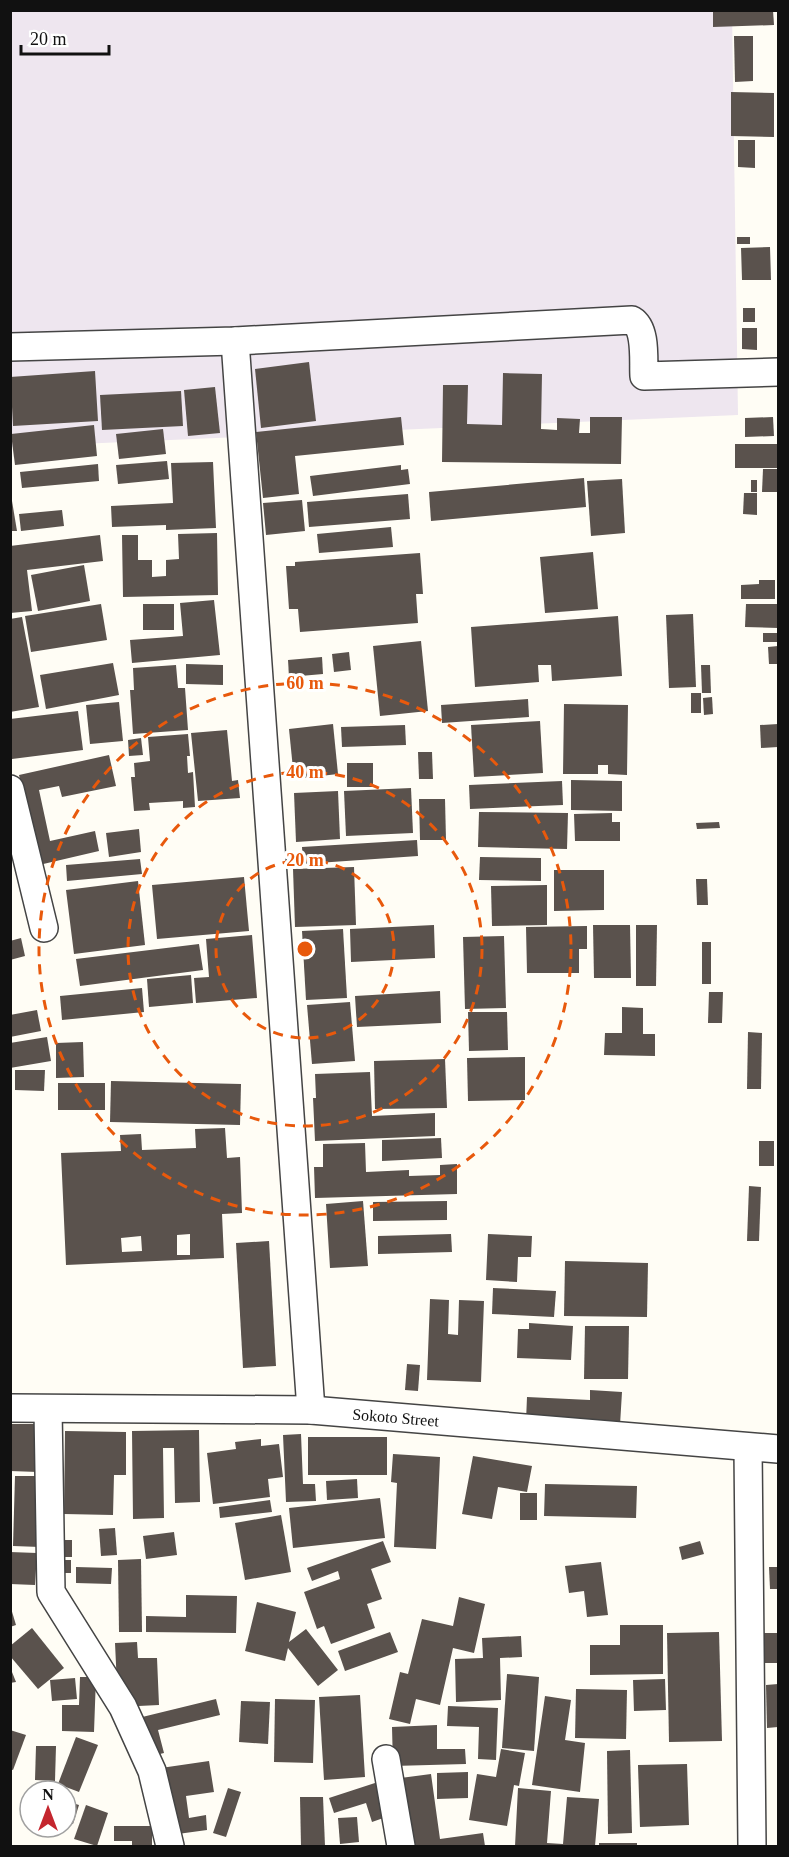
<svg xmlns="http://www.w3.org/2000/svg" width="789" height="1857" font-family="Georgia,serif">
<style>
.industrial{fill:#eee6ef}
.building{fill:#5a524d;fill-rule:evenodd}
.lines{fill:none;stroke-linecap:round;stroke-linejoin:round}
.street-casing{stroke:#444;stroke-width:30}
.street{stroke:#fff;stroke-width:27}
.ring{fill:none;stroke:#e8590c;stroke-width:3;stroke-dasharray:10 8}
.labels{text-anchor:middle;stroke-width:6;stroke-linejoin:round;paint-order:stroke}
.street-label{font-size:16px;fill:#111;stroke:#fff}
.centre{fill:#e8590c;stroke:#fff;stroke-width:3}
.ring-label{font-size:18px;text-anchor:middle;font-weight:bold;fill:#e8590c;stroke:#fff;stroke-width:6;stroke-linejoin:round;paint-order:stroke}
</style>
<rect width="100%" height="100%" fill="#fffdf5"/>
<polygon class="industrial" points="10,11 732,11 738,415 11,447"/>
<g class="building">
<polygon points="713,10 773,10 774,25 713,27"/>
<polygon points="734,36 753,36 753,81 735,82"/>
<polygon points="731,92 774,93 774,137 731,136"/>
<polygon points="738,140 755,140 755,168 738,167"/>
<rect x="737" y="237" width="13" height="7"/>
<polygon points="770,247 771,280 742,280 741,248"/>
<rect x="743" y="308" width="12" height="14"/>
<polygon points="742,328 757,328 757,350 742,349"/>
<polygon points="309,362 316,421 261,428 255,369"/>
<polygon points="95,371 98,421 13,426 12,407 10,407 10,377"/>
<polygon points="503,373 542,374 541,429 557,430 557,418 580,419 579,433 590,433 590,417 622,417 621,464 442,462 443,385 468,385 467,424 502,425"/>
<polygon points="215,387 220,433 188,436 184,390"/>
<polygon points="181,391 183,426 102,430 100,395"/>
<polygon points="401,417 404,445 295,456 299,494 263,498 256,432"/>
<polygon points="773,417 774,436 745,437 745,418"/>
<polygon points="94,425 97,456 15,465 11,434"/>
<polygon points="163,429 166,454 119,459 116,434"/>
<rect x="735" y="444" width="43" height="24"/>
<polygon points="167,461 169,479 118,484 116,465"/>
<polygon points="213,462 216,528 166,530 166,525 112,527 111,506 173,503 171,463"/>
<polygon points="98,464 99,481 22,488 20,472"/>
<polygon points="401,465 401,470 408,469 410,484 313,496 310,476"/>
<polygon points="763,469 778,469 778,492 762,492"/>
<polygon points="584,478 586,507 431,521 429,492"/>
<polygon points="622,479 625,533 591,536 587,481"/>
<rect x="751" y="480" width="6" height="12"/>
<polygon points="10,489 17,531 10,531"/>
<polygon points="744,493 757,493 757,515 743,514"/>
<polygon points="408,494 410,519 309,527 307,502"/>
<polygon points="302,500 305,531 266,535 263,503"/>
<polygon points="62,510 64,526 21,531 19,514"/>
<polygon points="391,527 393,547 319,553 317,534"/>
<polygon points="217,533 218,595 123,597 122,535 138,535 138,560 152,560 152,577 166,576 166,560 179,559 178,534"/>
<polygon points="100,535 103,561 27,570 32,611 10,613 10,546"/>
<polygon points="593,552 598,609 545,613 540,557"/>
<polygon points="420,553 423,594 416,594 418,623 300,632 298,609 289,609 286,566 295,566 295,562"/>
<polygon points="84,565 90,601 38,611 31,575"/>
<polygon points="759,580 775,580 775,599 741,599 741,585 759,584"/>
<polygon points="214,600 220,655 132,663 130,640 183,636 180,603"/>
<polygon points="101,604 107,640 31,652 25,616"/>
<rect x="143" y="604" width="31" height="26"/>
<polygon points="746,604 778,604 778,628 745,627"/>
<polygon points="693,614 696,687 669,688 666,615"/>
<polygon points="618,616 622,676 552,681 551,665 538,665 539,682 475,687 471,627"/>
<polygon points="22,617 39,707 10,712 10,619"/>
<rect x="763" y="633" width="15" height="9"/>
<polygon points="421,641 428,711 380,716 373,646"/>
<polygon points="778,646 778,664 769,664 768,647"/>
<polygon points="349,652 351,670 334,672 332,654"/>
<polygon points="322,657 323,674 289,677 288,660"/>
<polygon points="113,663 119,695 46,709 40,675"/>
<polygon points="186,664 223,665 223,685 186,684"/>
<polygon points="176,665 178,688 185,688 188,730 133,734 130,690 134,690 133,668"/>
<polygon points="701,665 710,665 711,693 702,693"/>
<rect x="691" y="693" width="10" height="20"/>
<polygon points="712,697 713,714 704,715 703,698"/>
<polygon points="528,699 529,717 442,723 441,705"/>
<polygon points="119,702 123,741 90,744 86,705"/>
<polygon points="564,704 628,705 627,775 608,774 608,765 598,765 598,774 563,774"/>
<polygon points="78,711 83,750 12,759 10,719"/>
<polygon points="540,721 543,773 474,777 471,725"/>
<polygon points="333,724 338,774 294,779 289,729"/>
<polygon points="778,724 778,747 761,748 760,725"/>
<polygon points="405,725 406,745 342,747 341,727"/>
<polygon points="227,730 232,781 238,780 240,798 198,801 191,733"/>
<polygon points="188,734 190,756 187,756 188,773 193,772 195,807 183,808 183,801 149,803 150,810 134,811 131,777 135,777 134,763 150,761 148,737"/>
<polygon points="141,738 143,755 129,756 128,740"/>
<polygon points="418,752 432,752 433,779 419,779"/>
<polygon points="109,755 116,786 62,797 59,786 39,790 50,841 95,831 99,851 39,865 19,775"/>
<rect x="347" y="763" width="26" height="24"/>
<polygon points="571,780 622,781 622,811 571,810"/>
<polygon points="562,781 563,805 470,809 469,785"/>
<polygon points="411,788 413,833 346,836 344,791"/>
<polygon points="338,791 340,839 296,842 294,793"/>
<polygon points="419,799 445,799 446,840 420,840"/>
<polygon points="479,812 568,813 567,849 478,847"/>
<polygon points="612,813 612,822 620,822 620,841 575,841 574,814"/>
<polygon points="719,822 720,828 697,829 696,823"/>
<polygon points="139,829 141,852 109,857 106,833"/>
<polygon points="417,840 418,856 303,864 302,847"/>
<polygon points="480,857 541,858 541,881 479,880"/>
<polygon points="140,859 142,874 67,881 66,865"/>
<polygon points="354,867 356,925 295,927 293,869"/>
<polygon points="554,870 604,870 604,910 554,911"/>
<polygon points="244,877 249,931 157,939 152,885"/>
<polygon points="696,879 707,879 708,905 697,905"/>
<polygon points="138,881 145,945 74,954 66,890"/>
<polygon points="547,885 547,925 492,926 491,886"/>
<polygon points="434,925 435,958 351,962 350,929"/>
<polygon points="593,925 630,925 631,978 594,978"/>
<polygon points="636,925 657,925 656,986 636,986"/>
<polygon points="587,926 587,949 579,949 579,973 527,973 526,927"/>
<polygon points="343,929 347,998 306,1000 302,931"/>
<polygon points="252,935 257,998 196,1003 194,978 209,977 206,939"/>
<polygon points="504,936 506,1008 465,1009 463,937"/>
<polygon points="21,938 25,956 10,960 10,941"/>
<rect x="702" y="942" width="9" height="42"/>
<polygon points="199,944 203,970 80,986 76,959"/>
<polygon points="191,975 193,1003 149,1007 147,979"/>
<polygon points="142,988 144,1012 62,1020 60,996"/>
<polygon points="440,991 441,1023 357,1027 355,996"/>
<polygon points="709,992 723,992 722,1023 708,1023"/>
<polygon points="350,1002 355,1061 312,1064 307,1005"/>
<polygon points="622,1007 643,1008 643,1034 655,1034 655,1056 604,1055 605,1033 622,1033"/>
<polygon points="37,1010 41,1031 10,1037 10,1015"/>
<polygon points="468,1012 507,1012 508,1050 469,1051"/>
<polygon points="748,1032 762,1033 761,1089 747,1089"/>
<polygon points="47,1037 51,1061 10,1068 10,1043"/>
<polygon points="83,1042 84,1077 56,1078 56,1043"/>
<polygon points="525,1057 525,1100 468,1101 467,1058"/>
<polygon points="445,1059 447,1108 375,1109 374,1061"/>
<polygon points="15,1070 45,1070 44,1091 15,1090"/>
<polygon points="370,1072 372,1116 435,1113 435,1136 315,1141 313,1098 316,1098 315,1074"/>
<polygon points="111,1081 241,1084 240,1125 110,1122"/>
<rect x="58" y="1083" width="47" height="27"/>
<path d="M225 1128 227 1158 240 1157 242 1213 222 1214 224 1258 66 1265 61 1153 121 1151 120 1135 141 1134 142 1150 196 1148 195 1129ZM190 1234V1255H177V1235ZM141 1236 142 1251 122 1252 121 1238Z"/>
<polygon points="441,1138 442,1158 382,1161 382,1140"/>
<rect x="759" y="1141" width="15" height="25"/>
<polygon points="365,1143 366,1172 409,1170 409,1176 440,1175 440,1165 457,1164 457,1194 315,1198 314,1167 323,1167 323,1144"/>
<polygon points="749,1186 761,1187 759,1241 747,1241"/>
<polygon points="363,1201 368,1266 330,1268 326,1204"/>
<polygon points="447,1201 447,1220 373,1221 373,1202"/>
<polygon points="451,1234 452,1252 378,1254 378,1236"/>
<polygon points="488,1234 532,1236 531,1257 518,1257 517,1282 486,1280"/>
<polygon points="269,1241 276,1366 243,1368 236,1243"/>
<polygon points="565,1261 648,1263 647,1317 564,1316"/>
<polygon points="493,1288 556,1291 554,1317 492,1314"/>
<polygon points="430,1299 449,1300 448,1334 458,1335 459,1300 484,1301 481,1382 427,1380"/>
<polygon points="529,1323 573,1326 571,1360 517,1358 518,1329 529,1329"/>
<polygon points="585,1326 629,1326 628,1379 584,1379"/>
<polygon points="407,1364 420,1365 418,1391 405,1390"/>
<polygon points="590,1390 622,1392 620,1425 526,1421 527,1397 590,1400"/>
<polygon points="10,1424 39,1424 38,1472 10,1471"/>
<polygon points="199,1430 200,1502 175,1503 174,1448 163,1448 164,1518 133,1519 132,1431"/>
<polygon points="65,1431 126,1432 126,1475 114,1475 113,1515 64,1514"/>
<polygon points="301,1434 303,1484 315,1484 316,1501 286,1502 283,1435"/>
<rect x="308" y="1437" width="79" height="38"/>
<polygon points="261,1439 261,1446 279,1444 283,1477 268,1479 270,1497 213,1504 207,1453 236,1449 235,1442"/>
<polygon points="393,1454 440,1457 436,1549 394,1547 397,1483 391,1482"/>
<polygon points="473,1456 532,1466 527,1492 498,1487 492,1519 462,1514"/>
<polygon points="15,1476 42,1476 40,1547 13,1546"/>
<polygon points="357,1479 358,1498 327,1500 326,1481"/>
<polygon points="545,1484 637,1486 636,1518 544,1516"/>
<rect x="520" y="1493" width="17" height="27"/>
<polygon points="380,1498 385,1538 293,1548 289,1508"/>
<polygon points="270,1500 272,1512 220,1518 219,1507"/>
<polygon points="281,1515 291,1572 245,1580 235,1523"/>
<polygon points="115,1528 117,1555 101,1556 99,1529"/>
<polygon points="174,1532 177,1555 146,1559 143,1536"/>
<rect x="42" y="1540" width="30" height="17"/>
<polygon points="383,1541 391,1562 371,1569 382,1599 367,1604 375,1628 331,1644 324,1626 317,1629 304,1592 340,1579 338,1571 312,1581 307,1568"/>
<polygon points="700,1541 704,1554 682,1560 679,1547"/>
<polygon points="10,1552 37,1553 35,1585 10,1584"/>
<polygon points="141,1559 142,1632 119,1632 118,1560"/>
<rect x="40" y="1560" width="31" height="13"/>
<polygon points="601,1562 608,1615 587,1617 584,1591 569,1593 565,1566"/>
<polygon points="76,1567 112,1568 111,1584 76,1583"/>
<polygon points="769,1567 778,1567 778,1589 770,1589"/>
<polygon points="186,1595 237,1596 236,1633 146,1632 146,1616 186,1617"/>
<polygon points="459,1597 485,1604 474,1653 453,1648 440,1705 416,1699 410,1724 389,1719 400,1672 408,1674 422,1619 453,1626"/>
<polygon points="257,1602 296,1612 289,1642 306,1629 338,1670 318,1686 288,1648 285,1661 245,1651"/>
<polygon points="10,1605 16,1625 10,1627"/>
<polygon points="620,1625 663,1625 663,1674 590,1675 590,1645 620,1645"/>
<polygon points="32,1628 64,1668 38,1689 10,1656 10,1646"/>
<polygon points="390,1632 398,1652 345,1671 338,1651"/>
<polygon points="719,1632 722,1741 669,1742 667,1633"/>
<polygon points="764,1633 778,1633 778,1663 763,1663"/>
<polygon points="521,1636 522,1657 500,1658 501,1700 456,1702 455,1659 483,1658 482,1638"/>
<polygon points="137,1642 138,1658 157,1658 159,1705 118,1707 115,1643"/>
<polygon points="10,1667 16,1682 10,1683"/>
<polygon points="507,1674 539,1677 534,1751 502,1748"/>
<polygon points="80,1677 96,1677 94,1732 62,1731 62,1705 79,1705"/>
<polygon points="75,1678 77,1699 52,1701 50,1680"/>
<polygon points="665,1679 666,1710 634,1711 633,1680"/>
<polygon points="778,1684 778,1727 767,1728 766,1685"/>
<polygon points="576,1689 627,1690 626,1739 575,1738"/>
<polygon points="360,1695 365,1777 324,1780 319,1697"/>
<polygon points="545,1696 571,1700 565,1740 585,1743 580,1792 532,1785"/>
<polygon points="216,1699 220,1715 158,1730 164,1753 143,1758 134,1719"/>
<polygon points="275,1699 315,1700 313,1763 274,1762"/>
<polygon points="241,1701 270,1702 268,1744 239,1742"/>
<polygon points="448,1706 498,1708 496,1760 478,1759 479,1727 447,1726"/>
<polygon points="437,1725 437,1749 465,1749 466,1764 393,1766 392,1727"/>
<polygon points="10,1730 26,1735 13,1770 10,1769"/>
<polygon points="76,1737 98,1745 79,1792 58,1784"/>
<polygon points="36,1746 56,1746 55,1781 35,1780"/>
<polygon points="501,1749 525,1753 519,1786 514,1785 507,1826 469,1820 477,1774 496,1777"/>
<polygon points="630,1750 632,1833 608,1834 607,1751"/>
<polygon points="209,1761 214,1792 186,1796 189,1818 206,1815 207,1830 163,1836 154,1769"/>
<polygon points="687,1764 689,1825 640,1827 638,1765"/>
<polygon points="468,1772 468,1798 437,1799 437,1773"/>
<polygon points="431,1774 440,1839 483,1833 485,1846 403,1846 393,1779"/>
<polygon points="378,1782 389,1816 372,1822 366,1803 334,1813 329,1798"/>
<polygon points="228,1788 241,1792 226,1837 213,1833"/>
<polygon points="518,1788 551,1791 547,1843 563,1844 567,1797 599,1799 595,1846 515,1846"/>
<polygon points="300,1797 323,1797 325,1846 301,1846"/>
<polygon points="66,1801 79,1805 73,1824 66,1822"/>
<polygon points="86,1805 108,1813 97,1846 74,1839"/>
<polygon points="357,1817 359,1842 340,1844 338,1818"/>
<polygon points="114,1826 152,1826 152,1846 132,1846 132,1841 114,1841"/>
<rect x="599" y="1843" width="38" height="3"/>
</g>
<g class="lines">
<g class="street-casing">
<g id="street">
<polyline points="235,341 311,1410"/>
<path d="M10 347 235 341 632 320C647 329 643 361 644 376L778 372"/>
<polyline points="10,789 44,928"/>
<path id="s1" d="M10 1408 311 1410 778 1449"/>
<polyline points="48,1409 51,1592 123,1707 152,1771 170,1846"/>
<polyline points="748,1448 752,1846"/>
<polyline points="386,1759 401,1846"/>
</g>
</g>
<use href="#street" class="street"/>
</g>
<g class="ring">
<circle cx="305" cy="949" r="89"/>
<circle cx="305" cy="949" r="177"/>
<circle cx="305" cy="949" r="266"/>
</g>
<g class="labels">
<g class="street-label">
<text dy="6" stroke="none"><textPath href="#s1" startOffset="386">Sokoto Street</textPath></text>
</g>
</g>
<circle cx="305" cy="949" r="9" class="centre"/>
<g class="ring-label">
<text x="305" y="689">60 m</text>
<text x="305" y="778">40 m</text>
<text x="305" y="866">20 m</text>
</g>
<rect width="789" height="1857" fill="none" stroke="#111111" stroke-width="24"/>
<g transform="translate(48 1809)"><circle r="28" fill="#ffffff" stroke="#a0a0a0" stroke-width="1.5"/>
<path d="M0-4.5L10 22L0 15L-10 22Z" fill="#c4262e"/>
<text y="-9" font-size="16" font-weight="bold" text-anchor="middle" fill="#111111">N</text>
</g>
<path d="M21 45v9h88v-9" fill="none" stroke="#111111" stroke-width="3"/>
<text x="30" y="45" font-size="18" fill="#111111" stroke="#ffffff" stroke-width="4.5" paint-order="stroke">20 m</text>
</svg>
